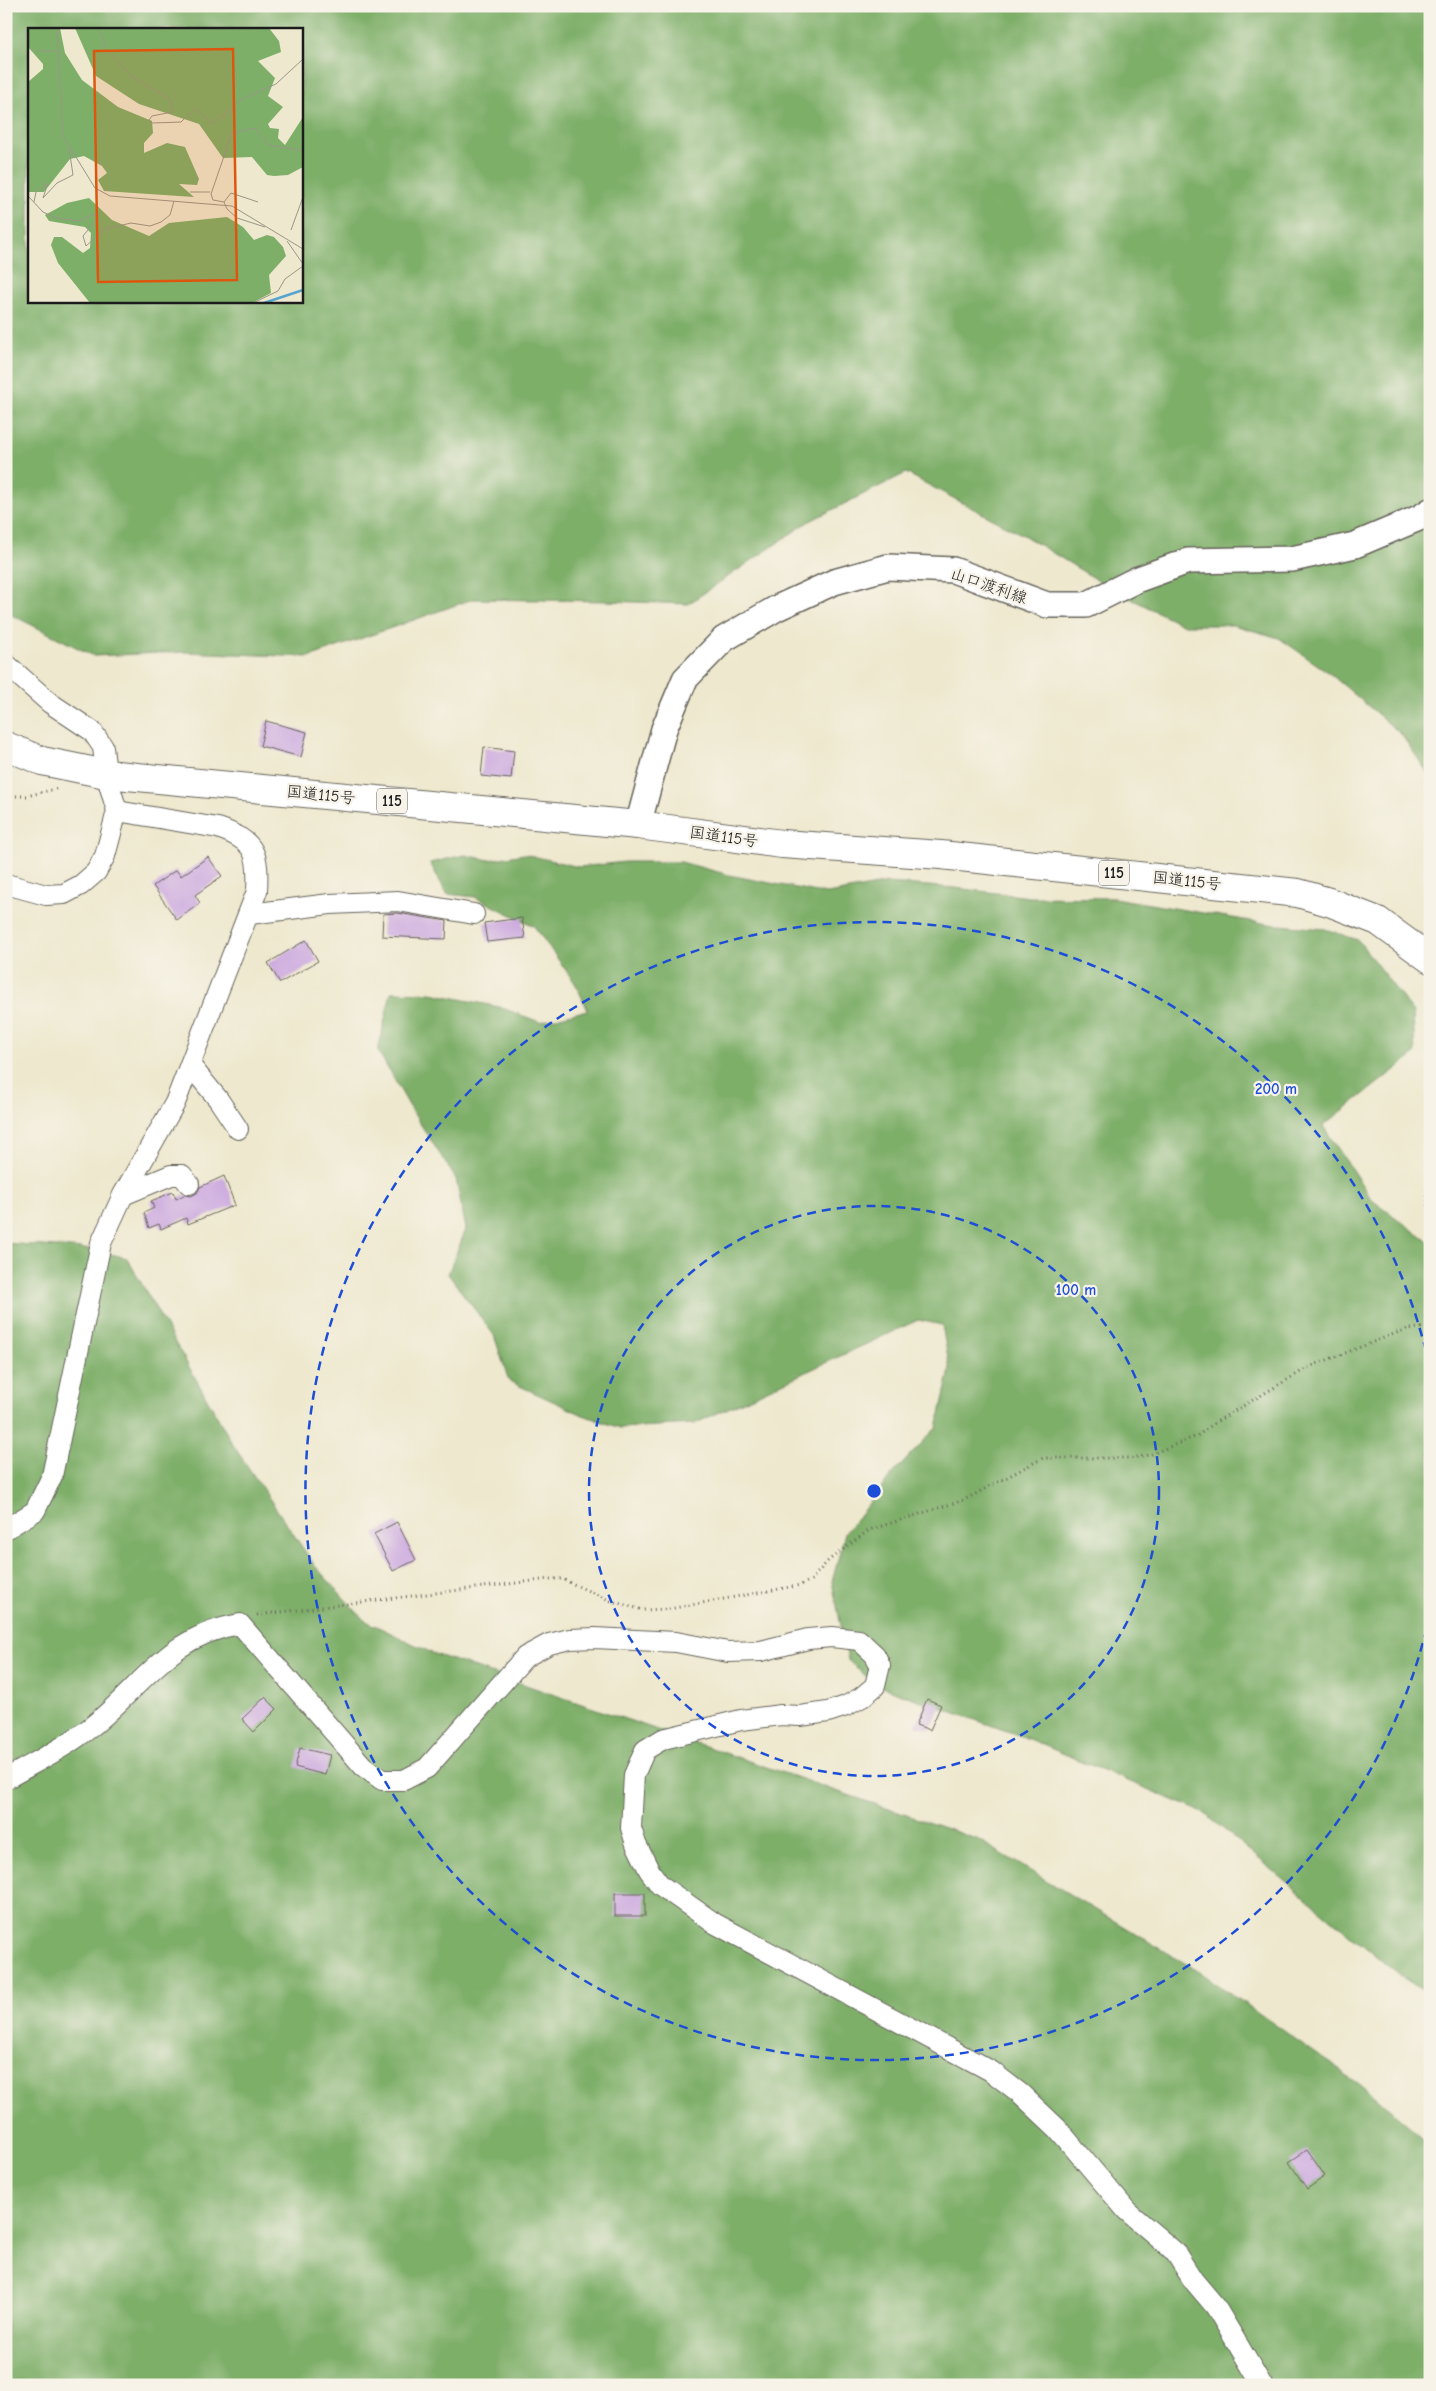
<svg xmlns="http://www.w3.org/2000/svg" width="1436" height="2391" font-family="'Comic Neue','Klee One',sans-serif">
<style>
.forest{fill:#7eaf69;stroke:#4d6642;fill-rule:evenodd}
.building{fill:#cba7df}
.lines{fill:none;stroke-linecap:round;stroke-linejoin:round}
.minor-casing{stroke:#66635a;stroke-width:22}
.major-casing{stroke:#66635a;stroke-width:28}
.highway-casing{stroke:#66635a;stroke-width:30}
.path{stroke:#66635a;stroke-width:3;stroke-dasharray:1 4;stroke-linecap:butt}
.minor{stroke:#fff;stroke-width:20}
.major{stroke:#fff;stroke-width:25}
.highway{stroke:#fff;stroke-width:28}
.ring{fill:none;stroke:#1d4ed8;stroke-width:2.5;stroke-dasharray:9 6}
.labels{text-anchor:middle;stroke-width:4.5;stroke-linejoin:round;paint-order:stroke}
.shield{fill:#f7f3e8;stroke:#5e5c59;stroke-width:1}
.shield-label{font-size:15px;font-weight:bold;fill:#1c1c1c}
.street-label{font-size:16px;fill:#1c1c1c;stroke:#f7f3e8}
.inset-river{fill:none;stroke:#56a4d0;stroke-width:2.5}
.inset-road{fill:none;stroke:#9a9687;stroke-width:1}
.view{fill:#de560d;fill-opacity:0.15;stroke:#de560d;stroke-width:2.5}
.inset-edge{fill:none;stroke:#1c1c1c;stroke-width:2.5}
.centre{fill:#1d4ed8;stroke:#f7f3e8;stroke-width:2.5}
.ring-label{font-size:15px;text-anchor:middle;font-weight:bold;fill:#1d4ed8;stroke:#f7f3e8;stroke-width:4.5;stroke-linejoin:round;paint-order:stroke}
</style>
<rect width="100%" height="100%" fill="#f7f3e8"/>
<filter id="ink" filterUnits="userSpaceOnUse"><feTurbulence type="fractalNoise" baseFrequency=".02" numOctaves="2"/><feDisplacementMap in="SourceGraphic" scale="10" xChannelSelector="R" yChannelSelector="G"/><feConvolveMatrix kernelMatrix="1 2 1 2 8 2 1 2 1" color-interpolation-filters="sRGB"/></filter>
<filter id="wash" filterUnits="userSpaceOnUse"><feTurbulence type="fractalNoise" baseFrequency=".0096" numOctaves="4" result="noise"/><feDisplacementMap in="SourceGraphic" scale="20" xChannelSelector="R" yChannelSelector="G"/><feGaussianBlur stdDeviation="1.12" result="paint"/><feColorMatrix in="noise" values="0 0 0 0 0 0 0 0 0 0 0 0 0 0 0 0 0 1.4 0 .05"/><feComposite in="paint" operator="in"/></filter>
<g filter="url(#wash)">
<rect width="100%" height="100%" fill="#eee8ce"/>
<g class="forest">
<path d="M6 6H1430V776L1401 734 1328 672 1279 638 1233 625H1184L1115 591 1025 536 906 473 808 522 688 604 606 601 473 599 309 657 184 652 94 656 6 612ZM29 29H301V301H29Z"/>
<polygon points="524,854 579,867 625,862 681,862 729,875 827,894 888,883 955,888 1030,897 1114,898 1268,924 1325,929 1358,940 1413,1012 1415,1054 1323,1126 1372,1200 1430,1243 1430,1995 1399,1975 1204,1813 1024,1737 876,1685 848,1660 832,1582 845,1533 891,1476 937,1427 950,1370 942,1325 918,1320 694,1424 620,1428 583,1415 509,1381 494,1335 448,1274 466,1229 456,1179 414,1114 378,1051 391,992 431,993 499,1007 540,1022 588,1010 575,983 534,926 475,897 447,894 430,863 465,855 489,860"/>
<polygon points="6,1243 95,1250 127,1258 235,1448 315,1566 364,1620 432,1653 977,1839 1203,1974 1362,2086 1422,2137 1430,2151 1430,2385 6,2385"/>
</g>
<g id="blocks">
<g class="building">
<polygon points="266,721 307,732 301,757 260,746"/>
<polygon points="484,747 514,751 511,779 481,776"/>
<polygon points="208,857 222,876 195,895 200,903 177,920 153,886 176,870 181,876"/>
<polygon points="397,913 447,921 446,939 382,936 383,914"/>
<polygon points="522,918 525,938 487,942 484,923"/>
<polygon points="306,940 318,961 280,983 268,963"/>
<polygon points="224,1176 235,1205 188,1224 186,1218 161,1229 159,1224 149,1228 144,1213 154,1208 151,1201 173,1192 176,1199 184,1195 191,1196 197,1193 200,1187"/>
<polygon points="397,1522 416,1560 393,1571 374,1534"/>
<polygon points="265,1697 277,1709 254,1732 242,1719"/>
<polygon points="927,1699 941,1705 930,1730 916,1725"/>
<polygon points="300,1748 330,1755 325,1775 295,1767"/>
<rect x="615" y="1893" width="30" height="23"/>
<polygon points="1307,2150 1325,2176 1307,2189 1289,2162"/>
</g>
</g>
</g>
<g filter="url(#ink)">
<use href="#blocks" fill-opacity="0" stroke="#66635a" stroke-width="1"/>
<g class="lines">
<g class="minor-casing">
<g id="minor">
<polyline points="6,664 50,703 92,731 103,747 106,774 117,811 105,856 96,872 81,885 64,894 46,895 6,884"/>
<polyline points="250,914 330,904 398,901 474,914"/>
<polyline points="190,1065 218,1099 238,1129"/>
<polyline points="123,1195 171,1175 182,1175 189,1184"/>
<path d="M6 1529 35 1511 52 1476 101 1243 123 1195 175 1103 257 891C259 854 256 841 218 828L117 811"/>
<path d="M6 1779C35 1762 65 1748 91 1727 144 1685 167 1636 240 1624L363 1766 382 1780H404L427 1768 525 1657 549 1644 570 1639 595 1638 676 1642 728 1652 761 1651 808 1639 832 1637 859 1640 875 1655 880 1665 875 1686 862 1697 846 1706 828 1712 800 1716 781 1715 741 1720 663 1739 645 1750 634 1775 631 1828 636 1844 649 1870 660 1885 714 1923 991 2071 1021 2094 1058 2129 1127 2211 1175 2252 1193 2280 1215 2306 1262 2385"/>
</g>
</g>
<g class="major-casing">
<polyline id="major" points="638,825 664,729 685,679 724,639 777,608 834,582 888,567 953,570 1047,605 1086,605 1136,580 1188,561 1292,559 1355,545 1421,517 1430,511"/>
</g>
<g class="highway-casing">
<polyline id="highway" points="6,746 42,761 106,774 638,825 782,844 941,855 1298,893 1329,902 1378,921 1430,959"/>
</g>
<g class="path">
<polyline points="6,796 27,796 59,788"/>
<polyline points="1430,1181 1426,1192 1430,1216"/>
<polyline points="257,1615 549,1579 562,1579 611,1601 643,1610 669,1609 801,1585 811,1580 829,1560 869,1530 964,1500 1043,1458 1132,1458 1149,1455 1197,1436 1219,1420 1309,1367 1407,1329 1430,1327"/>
</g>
<use href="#minor" class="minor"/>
<use href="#major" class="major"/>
<use href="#highway" class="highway"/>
</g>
</g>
<g class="ring">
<circle cx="874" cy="1491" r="285"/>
<path d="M1430 1614A569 569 0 1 1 1430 1368"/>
</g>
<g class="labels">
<g class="shield">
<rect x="377" y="788.5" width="30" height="25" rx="4"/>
<rect x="1099" y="860.5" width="30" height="25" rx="4"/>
</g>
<g class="shield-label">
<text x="392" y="806">115</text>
<text x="1114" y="878">115</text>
</g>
<g class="street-label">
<text transform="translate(989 585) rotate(19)" y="6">山口渡利線</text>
<text transform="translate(321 794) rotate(6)" y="6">国道115号</text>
<text transform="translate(724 836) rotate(8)" y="6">国道115号</text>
<text transform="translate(1187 880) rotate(6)" y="6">国道115号</text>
</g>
</g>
<g transform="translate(28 28)">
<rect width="275" height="275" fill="#eee8ce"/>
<path d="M0 0H32L37 25 54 52 90 79 124 93 125 105 116 115V125L139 115 157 119 171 151 169 157 151 156 166 169 76 163 70 152 79 145 74 138 56 128 42 131 16 164H0V54L15 41V36L0 19ZM47 0H241L251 13 253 24 230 33 247 50 240 68 255 79 240 96 242 100 251 101 250 110 257 117 275 89V139L260 147 246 148 239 147 224 129 195 130 171 96 111 76 68 48ZM61 170 84 192 121 208 141 195 199 189 215 199 226 212 239 207 246 209 255 219 258 228 241 247 243 265 224 275H62L30 235 23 217 26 209H34L55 225 62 220 63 205 57 199 21 193 17 187 39 175Z" fill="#7eaf69"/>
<path class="inset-river" d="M236 275 275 262"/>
<path class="inset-road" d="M29 0 35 108 67 160 82 168 204 178 275 221M71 0 78 20 103 48 143 72 144 84 124 88 121 92 124 95 153 94 167 80 183 95 187 94 214 71 248 56 275 31M10 23H29M162 164H182M0 168 15 184 28 190 51 193 67 186 69 191 55 208 58 218 77 201 103 195 122 198 133 194 142 187 146 173M6 174 8 164 20 155 15 170 29 155 45 147 41 120M196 174 185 172 183 166 204 105 227 100 241 117 275 123M230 174 203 165 196 174 199 181 209 190 237 199M263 202 275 169M259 213 275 236M225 275 250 263 257 251 275 238"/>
<path class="view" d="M205 21 209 252 70 254 66 23Z"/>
<rect width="275" height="275" class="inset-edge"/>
</g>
<circle cx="874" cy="1491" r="8" class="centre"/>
<g class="ring-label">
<text x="1276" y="1094">200 m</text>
<text x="1076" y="1295">100 m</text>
</g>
<rect width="1436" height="2391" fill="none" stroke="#f7f3e8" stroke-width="25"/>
</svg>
